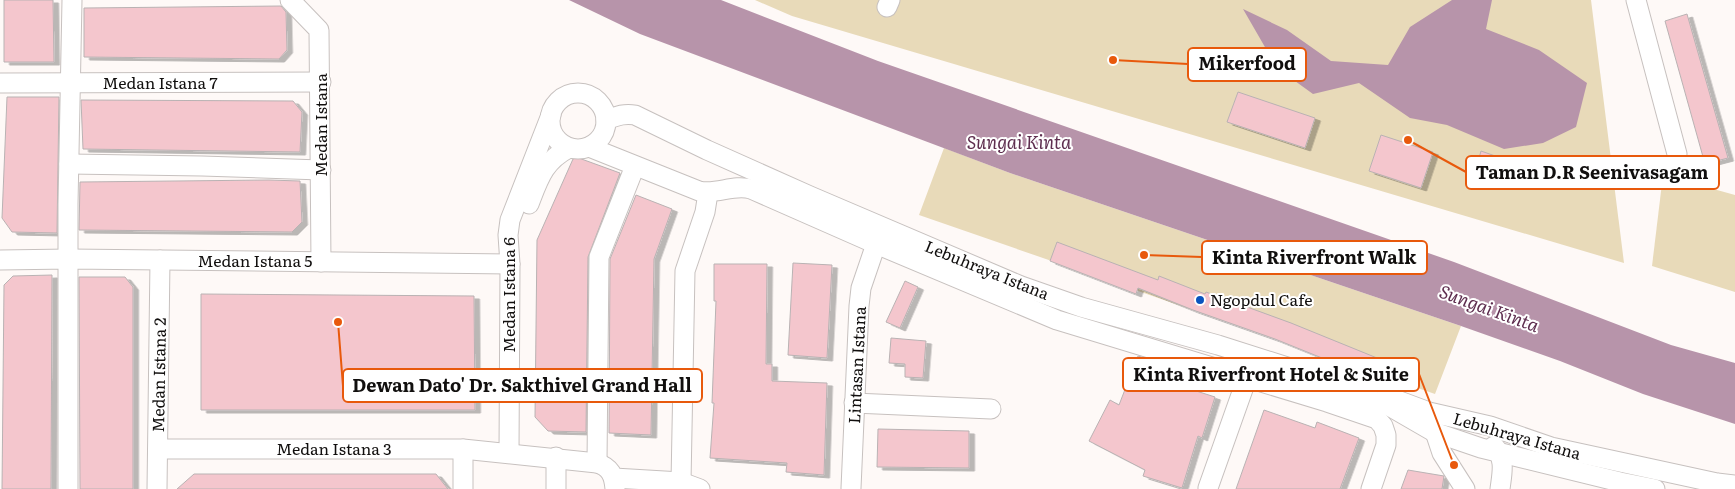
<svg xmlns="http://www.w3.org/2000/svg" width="1735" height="489" font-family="Literata,serif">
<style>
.green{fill:#e8dab9}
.water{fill:#b794aa}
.building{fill:#f4c6cd;stroke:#b9b2b3;filter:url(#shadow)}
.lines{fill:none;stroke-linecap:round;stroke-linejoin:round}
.minor-casing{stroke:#c7c1bf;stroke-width:21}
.minor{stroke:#fff;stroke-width:19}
.poi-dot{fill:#0a54bf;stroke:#fff;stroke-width:2}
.labels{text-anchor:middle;stroke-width:4;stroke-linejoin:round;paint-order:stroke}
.street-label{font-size:16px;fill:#110f0e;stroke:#fff}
.poi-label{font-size:16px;fill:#110f0e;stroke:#fff;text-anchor:start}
.water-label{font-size:18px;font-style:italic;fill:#5e2e4f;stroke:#fff}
.leader{fill:none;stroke:#e8590c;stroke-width:2}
.callout-dot{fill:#e8590c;stroke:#fff;stroke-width:2}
.callout{fill:#fff;stroke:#e8590c;stroke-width:2}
.callout-label{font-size:18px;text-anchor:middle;font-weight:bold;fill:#110f0e}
</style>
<defs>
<filter id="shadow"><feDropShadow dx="5.5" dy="3" stdDeviation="0" flood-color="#0004"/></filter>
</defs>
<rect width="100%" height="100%" fill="#fef9f7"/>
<g class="green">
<polygon points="755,0 1591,0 1624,263 792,16"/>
<polygon points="944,148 1010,173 1461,326 1435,394 919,215"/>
<polygon points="1663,175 1735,195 1735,292 1652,266"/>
</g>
<g class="water">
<polygon points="569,0 721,0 878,61 1454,262 1671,345 1735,363 1735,424 1643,394 1560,361 1461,326 1010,173 640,34"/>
<polygon points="1452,0 1492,0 1486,29 1539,50 1587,83 1576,127 1543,143 1504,149 1447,125 1410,118 1359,83 1313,94 1277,68 1243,9 1287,30 1331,61 1388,65 1410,27"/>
</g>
<g class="building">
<polygon points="4,0 53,0 54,62 4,62"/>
<polygon points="281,6 286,12 287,50 279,59 84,57 84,8"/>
<polygon points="1687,14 1728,158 1705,164 1665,21"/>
<polygon points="1238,92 1315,118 1305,148 1227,122"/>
<polygon points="7,97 59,97 57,233 12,232 2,218"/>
<polygon points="81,100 293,101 302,112 300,152 83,149"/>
<polygon points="1381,135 1433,152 1421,188 1369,171"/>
<polygon points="1481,151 1501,158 1496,176 1476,169"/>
<polygon points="576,157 620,173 588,257 586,432 548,431 535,417 537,240 573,159"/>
<polygon points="269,180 300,181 302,222 292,232 79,230 80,182"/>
<polygon points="636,195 672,209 654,259 651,435 609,433 610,259"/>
<polygon points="1057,242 1158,280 1159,276 1205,294 1206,292 1291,323 1382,360 1374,379 1275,339 1193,310 1138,288 1136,294 1050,261"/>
<polygon points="793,263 832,265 827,358 788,355"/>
<polygon points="714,264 767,264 766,364 772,364 772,381 827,383 824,475 786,472 787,463 710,458 714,403 712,403 716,301 714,301"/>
<polygon points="52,275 51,489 2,489 4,285 13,276"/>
<polygon points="79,277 125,277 133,287 133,489 80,489"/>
<polygon points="905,281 918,287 900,328 886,322"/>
<polygon points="201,294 474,296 475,410 201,410"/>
<polygon points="891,338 926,341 923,378 905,377 905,364 889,363"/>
<polygon points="1138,356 1171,366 1165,381 1215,397 1202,438 1198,436 1182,488 1143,476 1145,470 1089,441 1110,400 1119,405"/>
<polygon points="1264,410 1315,428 1317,422 1359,438 1340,489 1236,489"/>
<polygon points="878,429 969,431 969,468 877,467"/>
<polygon points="1408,470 1444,476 1442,489 1401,489"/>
<polygon points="194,474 436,474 448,489 177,489"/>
</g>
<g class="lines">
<g class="minor-casing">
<g id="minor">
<polyline points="290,0 319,30 321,262"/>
<polyline points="1636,0 1677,154"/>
<polyline points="887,7 890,0"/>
<polyline points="0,83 321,82"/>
<circle cx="578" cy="121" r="28"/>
<path d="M606 120C617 116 624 113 635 115L707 150 810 196 1021 286 1081 307 1218 345 1303 372 1344 391 1389 406 1434 432 1481 448 1620 482 1655 489"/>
<path d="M589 147 699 191C717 195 733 184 751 189L876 244 1057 320 1327 402 1377 419 1383 426 1386 435V445L1371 489"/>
<polyline points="69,164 202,166 321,170"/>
<path d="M529 204C539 178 544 161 569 148"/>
<polyline points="0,260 69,259 510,264"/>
<polyline points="1386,396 1429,412 1490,426 1551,447 1717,483 1735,485"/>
<polyline points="854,403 991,409"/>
<polyline points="1432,423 1442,453 1465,489"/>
<path d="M1494 446C1506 459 1502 473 1500 489"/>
<path d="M158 449H463L597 463C610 467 614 475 615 489"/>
<polyline points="463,449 463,489"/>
<polyline points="509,453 510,264 508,235 510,220 551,115"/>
<polyline points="597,463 599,257 635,166"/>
<polyline points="614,478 681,482 700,489"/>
<polyline points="681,482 685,271 705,212 708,193"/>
<polyline points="851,488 859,306 861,288 876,244"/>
<polyline points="1208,488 1247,378"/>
<polyline points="68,489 68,204 72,0"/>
<polyline points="157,489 160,260"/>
<polyline points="556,489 556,457"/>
</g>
</g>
<use href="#minor" class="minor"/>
</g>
<circle class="poi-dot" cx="1200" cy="300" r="5"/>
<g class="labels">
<g class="street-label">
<text x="160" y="89">Medan Istana 7</text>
<text transform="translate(321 125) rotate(-90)" y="6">Medan Istana</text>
<text x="255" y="267">Medan Istana 5</text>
<text transform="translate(987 270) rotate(22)" y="6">Lebuhraya Istana</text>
<text transform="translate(509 295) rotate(-90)" y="6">Medan Istana 6</text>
<text transform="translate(857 365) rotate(-87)" y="6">Lintasan Istana</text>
<text transform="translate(159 375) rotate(-89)" y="6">Medan Istana 2</text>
<text transform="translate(1517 436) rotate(16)" y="6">Lebuhraya Istana</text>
<text x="334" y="455">Medan Istana 3</text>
</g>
<g class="poi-label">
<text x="1210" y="306">Ngopdul Cafe</text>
</g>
<g class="water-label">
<text x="1019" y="149">Sungai Kinta</text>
<text transform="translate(1489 309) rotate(20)" y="6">Sungai Kinta</text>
</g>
</g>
<path class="leader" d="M1113 60L1188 64M1408 140L1466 172M1144 255L1202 257M1454 465L1419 374M338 322L343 386"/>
<g class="callout-dot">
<circle cx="1113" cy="60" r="5"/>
<circle cx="1408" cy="140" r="5"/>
<circle cx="1144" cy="255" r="5"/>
<circle cx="1454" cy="465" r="5"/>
<circle cx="338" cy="322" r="5"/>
</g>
<g class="callout">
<rect x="1188" y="48" width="118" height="33" rx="5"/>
<rect x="1466" y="156" width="253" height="33" rx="5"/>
<rect x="1202" y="241" width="225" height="33" rx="5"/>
<rect x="1123" y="358" width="296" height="33" rx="5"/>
<rect x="343" y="369" width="359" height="33" rx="5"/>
</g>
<g class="callout-label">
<text x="1247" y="70">Mikerfood</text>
<text x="1592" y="179">Taman D.R Seenivasagam</text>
<text x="1314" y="264">Kinta Riverfront Walk</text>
<text x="1271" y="381">Kinta Riverfront Hotel &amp; Suite</text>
<text x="522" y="392">Dewan Dato' Dr. Sakthivel Grand Hall</text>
</g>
</svg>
